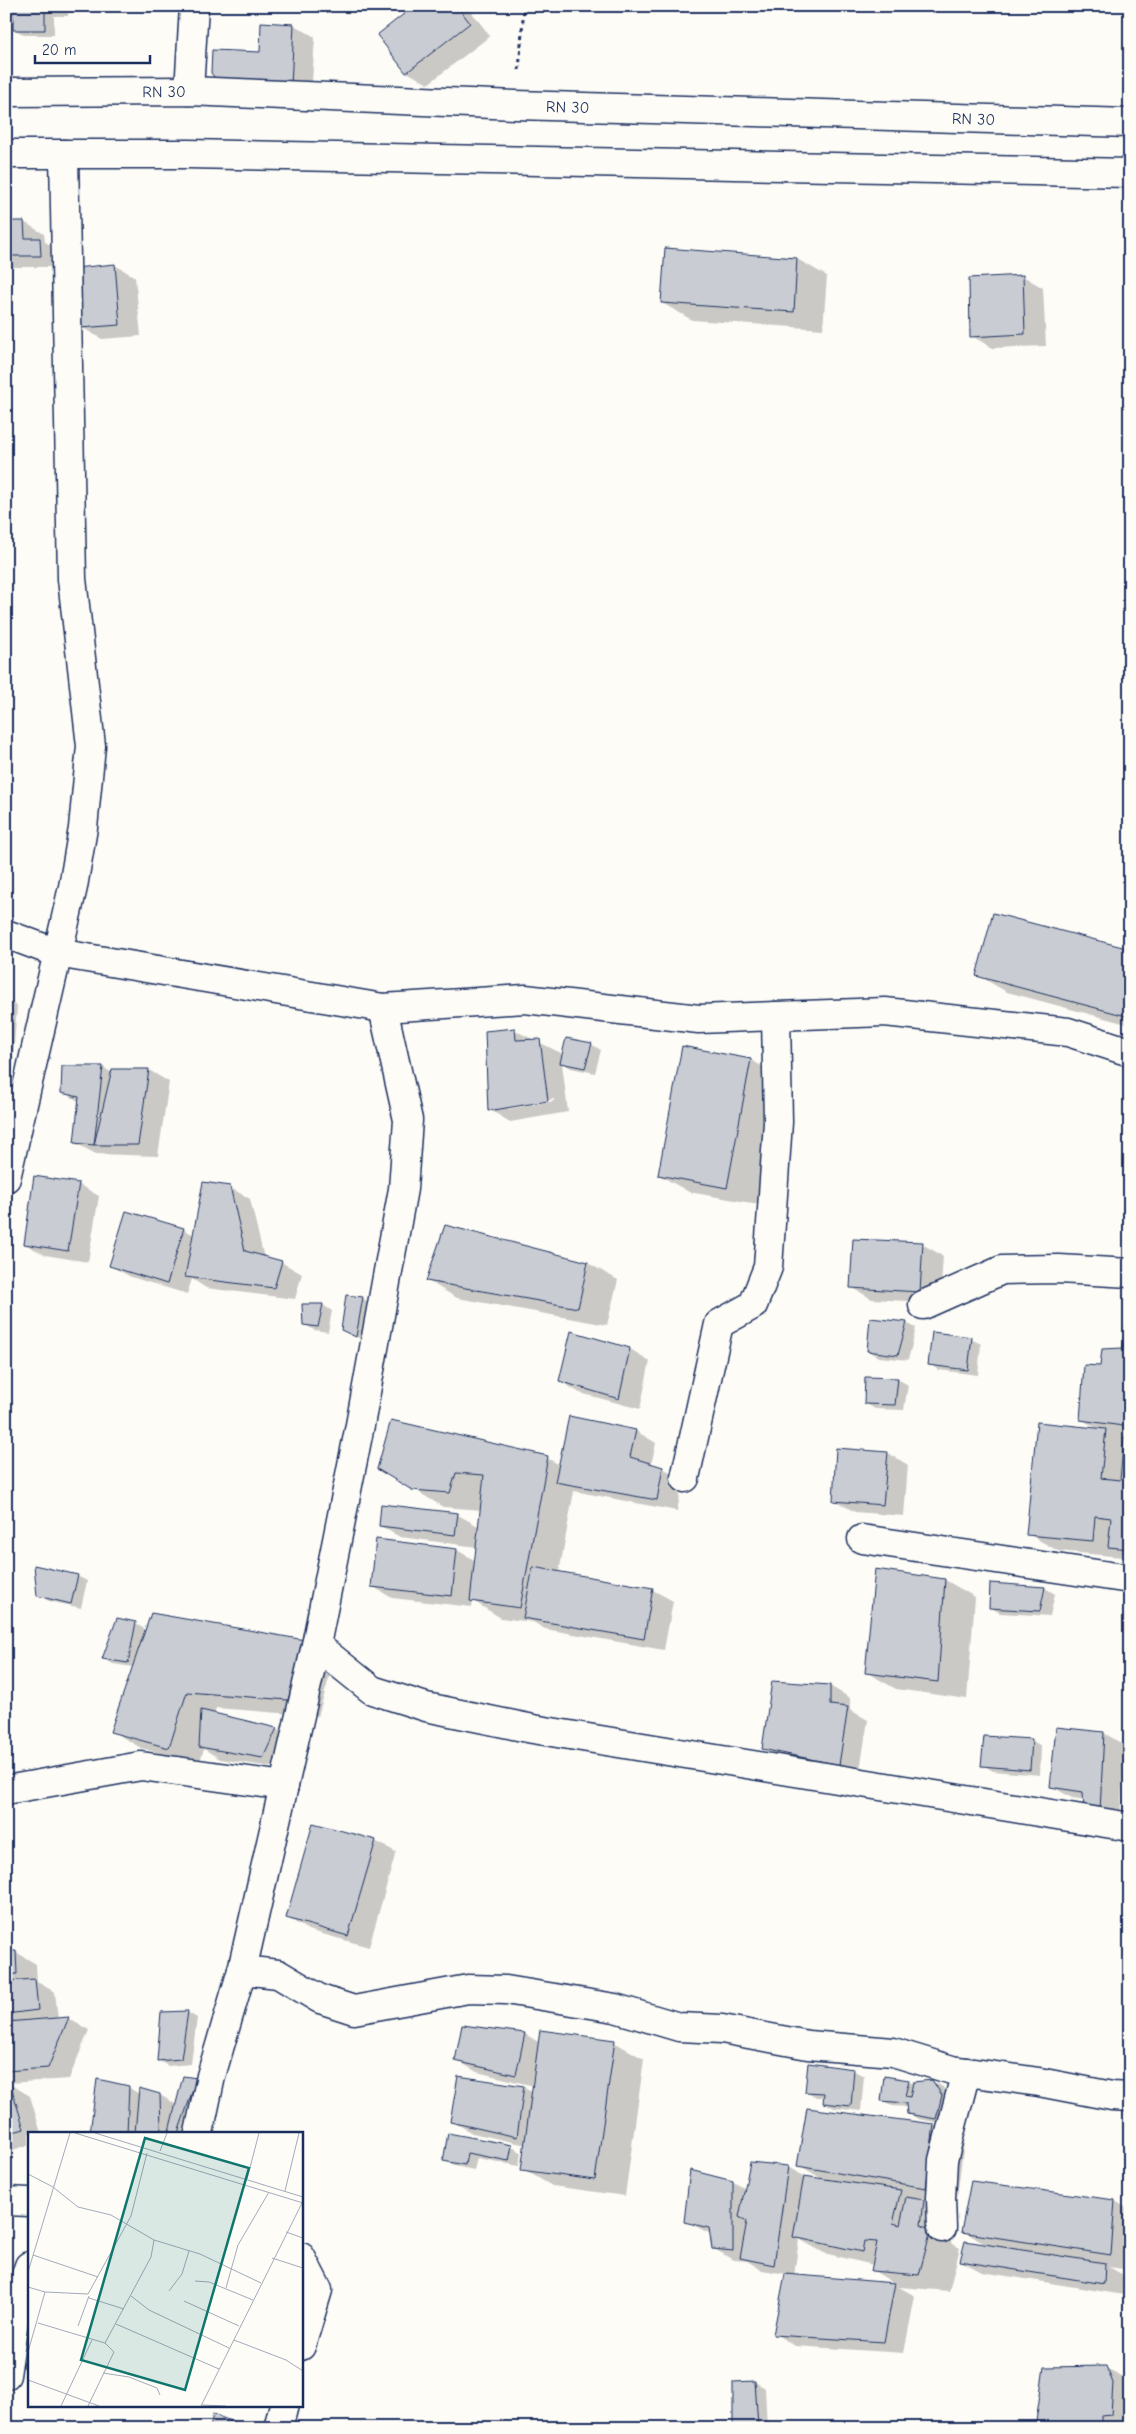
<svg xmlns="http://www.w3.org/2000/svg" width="1136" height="2434" font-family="'Comic Neue',sans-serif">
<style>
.shadow{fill:#0003;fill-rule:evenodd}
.building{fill:#c9ccd3;stroke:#1b2f5e}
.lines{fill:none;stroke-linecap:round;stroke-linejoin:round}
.street-casing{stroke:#1b2f5e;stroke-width:31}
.primary-casing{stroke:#1b2f5e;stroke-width:31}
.path{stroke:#1b2f5e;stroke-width:3;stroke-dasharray:4 4;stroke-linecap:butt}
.street{stroke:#fdfcf7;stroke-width:28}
.primary{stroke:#fdfcf7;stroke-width:28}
.labels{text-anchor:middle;stroke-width:4;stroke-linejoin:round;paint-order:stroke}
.street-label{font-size:16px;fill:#1b2f5e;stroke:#fdfcf7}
.inset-road{fill:none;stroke:#a3aaba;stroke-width:1}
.view{fill:#0f766e;fill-opacity:0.15;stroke:#0f766e;stroke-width:2.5}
.inset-edge{fill:none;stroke:#1b2f5e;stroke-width:2.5}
</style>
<rect width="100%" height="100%" fill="#fdfcf7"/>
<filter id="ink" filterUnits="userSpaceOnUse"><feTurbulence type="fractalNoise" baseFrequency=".02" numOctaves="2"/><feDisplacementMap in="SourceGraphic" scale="10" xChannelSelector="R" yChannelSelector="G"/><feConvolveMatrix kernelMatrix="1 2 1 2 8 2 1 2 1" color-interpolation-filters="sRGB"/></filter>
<g filter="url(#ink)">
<g class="shadow">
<polygon points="14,6 69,6 68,16 54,16 54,35 24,35 14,29"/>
<polygon points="416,6 467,6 490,36 428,84 407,72"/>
<polygon points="262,23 294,25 315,37 311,97 240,93 261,53"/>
<polygon points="24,222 44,234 45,242 61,251 61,267 6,267 6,223"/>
<polygon points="797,259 827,276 823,329 692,320 662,303"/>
<polygon points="115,265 135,277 141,336 102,339 81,327"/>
<polygon points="1023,276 1043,288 1046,346 992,348 972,336"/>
<polygon points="1130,951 1130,1025 1007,992 977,975"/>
<polygon points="6,1000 17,1006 12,1071 6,1071"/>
<path d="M514 1030 561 1053 562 1060 591 1044 601 1050 595 1073 571 1068 562 1063 568 1112 510 1122 490 1110ZM554 1099V1101L508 1109V1106Z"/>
<polygon points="683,1048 751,1060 781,1077 757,1204 689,1192 659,1175"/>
<polygon points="103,1067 112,1073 149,1070 169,1082 158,1156 96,1154 75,1143 80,1102 63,1092"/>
<polygon points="78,1184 99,1196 88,1262 45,1255 25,1244"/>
<polygon points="229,1187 250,1199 264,1258 281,1262 302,1274 295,1299 206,1288 192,1279 187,1294 131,1277 111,1266 183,1229 194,1235"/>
<polygon points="922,1244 943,1256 940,1303 872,1299 851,1287"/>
<polygon points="588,1263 618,1280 607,1325 457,1298 428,1281"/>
<polygon points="362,1298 372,1304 366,1342 353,1335"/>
<polygon points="323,1305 332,1311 328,1332 314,1330 304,1324"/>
<polygon points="906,1323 916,1328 908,1360 879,1357 869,1351"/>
<polygon points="1130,1328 1130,1558 1123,1554 1122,1557 1058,1551 1028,1534 1098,1429 1081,1419 1101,1367 1124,1349"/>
<polygon points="971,1339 981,1344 978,1375 939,1370 929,1364"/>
<polygon points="630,1349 650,1361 640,1409 580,1393 560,1381"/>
<polygon points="898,1379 908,1385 904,1410 875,1409 865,1403"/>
<polygon points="570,1417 636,1431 656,1443 651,1465 663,1468 683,1480 677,1511 574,1491 559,1573 653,1590 673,1601 664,1650 545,1629 533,1622 501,1618 473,1601 472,1607 392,1598 372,1586 457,1550 476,1561 477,1547 400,1537 380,1526 458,1515 480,1527 482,1510 443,1507 379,1468 547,1458 560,1465"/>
<polygon points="888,1453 908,1465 904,1516 855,1512 834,1500"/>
<polygon points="77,1576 87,1581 81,1608 49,1601 39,1595"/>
<polygon points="945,1580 975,1597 967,1699 896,1689 866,1672"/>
<polygon points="991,1584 1045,1588 1055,1594 1050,1616 1000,1613 990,1607"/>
<polygon points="136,1624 146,1630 335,1658 318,1716 216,1708 214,1715 276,1729 297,1741 283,1769 220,1759 204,1749 199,1764 141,1748 112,1731 133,1667 113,1664 104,1659"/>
<polygon points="830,1686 850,1698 850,1710 868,1720 859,1776 784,1760 764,1748"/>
<polygon points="1104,1733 1124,1745 1120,1822 1085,1800 1072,1798 1051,1786"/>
<polygon points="1031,1740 1041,1746 1040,1775 993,1771 983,1765"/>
<polygon points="375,1841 396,1852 369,1947 308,1930 288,1918"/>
<polygon points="16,1952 36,1964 37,1982 55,1992 58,2019 69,2019 89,2030 69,2079 8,2083 30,2096 41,2133 29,2133 29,2145 6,2152 6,2085 8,2085 6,2084 6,1953"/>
<polygon points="187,2012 197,2018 191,2064 168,2066 158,2060"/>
<polygon points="463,2026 525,2034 540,2043 614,2042 644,2059 625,2196 552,2186 523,2169 526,2145 472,2133 452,2121 523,2087 533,2093 534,2086 477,2072 456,2060"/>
<polygon points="809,2064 854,2071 864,2076 861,2111 834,2108 824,2102 825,2097 816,2097 806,2091"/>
<polygon points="197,2079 202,2133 91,2133 128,2087 139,2094 160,2095 177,2105"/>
<polygon points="908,2081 914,2084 932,2081 943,2087 952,2102 946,2124 918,2119 908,2113 908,2107 892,2106 882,2100"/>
<path d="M808 2109 934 2125 964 2142 956 2205 919 2199 953 2218 951 2243 960 2248 949 2291 899 2287 915 2296 904 2353 795 2346 775 2334 786 2274 762 2270 747 2261 733 2260 713 2248 711 2234 685 2221 733 2182 746 2189 788 2167 805 2177 824 2180 799 2165ZM799 2239 824 2253 873 2265 872 2270 897 2285 794 2276Z"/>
<polygon points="449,2135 511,2146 521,2152 519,2166 477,2158 474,2170 454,2166 444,2160"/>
<polygon points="972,2182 1115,2201 1130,2210 1130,2270 1109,2267 1125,2276 1124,2295 982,2272 961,2261 987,2245 963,2231"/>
<polygon points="1106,2368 1130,2381 1130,2428 1037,2428"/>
<polygon points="755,2382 765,2388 767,2428 735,2428"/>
</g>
<g class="building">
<polygon points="13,6 59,6 59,11 45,11 45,30 13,30"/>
<polygon points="414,6 457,6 470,23 406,73 377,35"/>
<polygon points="261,22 294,24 291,86 218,82 211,73 212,50 260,52"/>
<polygon points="6,221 24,221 25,238 40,238 41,256 6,256"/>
<polygon points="665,248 797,258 794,312 661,303"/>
<polygon points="115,264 120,325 80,328 75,268"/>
<polygon points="1023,275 1025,334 970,337 969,278"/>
<polygon points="993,913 1130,949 1130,1017 976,976"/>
<polygon points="515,1028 516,1040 540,1039 548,1101 488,1111 485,1031"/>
<polygon points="566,1038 592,1043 585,1068 560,1063"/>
<polygon points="682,1046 751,1059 727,1188 658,1175"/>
<polygon points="62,1066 103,1066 94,1145 74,1143 79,1097 61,1093"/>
<polygon points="112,1069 149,1069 138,1145 94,1145"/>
<polygon points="34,1176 79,1183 68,1251 24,1244"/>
<polygon points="203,1182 230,1186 245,1251 282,1261 274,1288 185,1277"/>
<polygon points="126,1211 184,1228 167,1284 109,1266"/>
<polygon points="445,1225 588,1262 578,1308 426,1281"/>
<polygon points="853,1239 923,1242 920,1292 850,1288"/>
<polygon points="346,1295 363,1297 356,1337 341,1330"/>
<polygon points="302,1304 323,1304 318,1327 303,1325"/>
<polygon points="870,1318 907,1322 898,1355 867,1351"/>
<polygon points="1126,1326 1130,1327 1130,1427 1080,1420 1084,1365 1100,1366 1102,1349 1123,1348"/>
<polygon points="571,1331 630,1348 619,1399 559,1381"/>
<polygon points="932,1332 972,1337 968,1370 928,1365"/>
<polygon points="865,1377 898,1378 895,1405 864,1404"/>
<polygon points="569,1416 636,1430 630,1457 663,1467 657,1500 555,1482"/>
<polygon points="391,1420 548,1456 520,1608 470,1601 484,1475 456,1473 450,1493 412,1490 377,1469"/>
<polygon points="1037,1422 1106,1429 1101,1478 1120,1480 1124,1437 1130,1437 1130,1549 1108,1547 1111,1518 1095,1516 1093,1541 1026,1535"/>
<polygon points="836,1448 888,1452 883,1505 833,1501"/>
<polygon points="381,1504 458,1513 455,1535 379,1526"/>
<polygon points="376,1539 457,1549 452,1596 371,1587"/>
<polygon points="34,1565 78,1575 71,1604 37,1596"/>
<polygon points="533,1567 653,1588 644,1639 523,1618"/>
<polygon points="875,1569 945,1579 938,1682 865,1673"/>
<polygon points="990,1583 1045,1587 1040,1611 989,1608"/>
<polygon points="151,1613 305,1640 288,1700 187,1692 169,1748 110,1732"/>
<polygon points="117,1618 136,1622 128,1663 102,1659"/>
<polygon points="772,1681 830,1685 830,1705 848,1707 839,1765 762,1749"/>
<polygon points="201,1710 277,1728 263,1758 199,1747"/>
<polygon points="1056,1727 1104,1732 1100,1811 1084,1811 1083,1792 1050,1787"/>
<polygon points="984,1736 1032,1739 1030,1770 981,1766"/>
<polygon points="313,1823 376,1840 348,1936 286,1918"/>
<polygon points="6,1951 16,1951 17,1974 6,1975"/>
<polygon points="35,1979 38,2010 6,2014 6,1981"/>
<polygon points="188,2011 181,2059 157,2061 161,2012"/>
<polygon points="69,2017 48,2068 6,2071 6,2022"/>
<polygon points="462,2025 525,2033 516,2075 455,2061"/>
<polygon points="540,2030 615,2040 595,2180 521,2170"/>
<polygon points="1130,2038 1130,2069 1125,2068"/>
<polygon points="808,2063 854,2069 851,2106 823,2103 824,2093 805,2092"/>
<polygon points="183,2076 197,2078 178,2133 135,2133 139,2088 160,2094 161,2130 169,2131"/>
<polygon points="458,2076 524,2086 517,2137 450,2122"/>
<polygon points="884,2076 909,2080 905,2096 910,2097 913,2082 932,2080 942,2095 936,2119 907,2114 906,2103 881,2101"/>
<polygon points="97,2079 129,2086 127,2133 90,2133"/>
<polygon points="10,2083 24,2129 6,2134 6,2084"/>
<polygon points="807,2108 934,2124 926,2188 797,2166"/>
<polygon points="448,2133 512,2145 509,2161 467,2153 465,2165 443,2161"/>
<polygon points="750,2162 788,2166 774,2265 740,2258 747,2221 739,2217"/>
<polygon points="690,2170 733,2181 733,2251 712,2249 709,2228 684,2222"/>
<polygon points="804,2176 901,2190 893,2223 900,2225 906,2197 924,2200 921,2225 931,2230 919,2275 871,2271 877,2242 864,2241 862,2252 793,2237"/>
<polygon points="971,2181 1115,2200 1111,2255 961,2232"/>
<polygon points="965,2241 1105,2263 1104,2284 960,2261"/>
<polygon points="785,2274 895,2283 884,2342 773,2335"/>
<polygon points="1106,2366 1113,2383 1111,2415 1102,2416 1102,2428 1035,2428 1044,2367"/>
<polygon points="755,2381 758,2428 733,2428 733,2382"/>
<polygon points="213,2414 248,2428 210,2428"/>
</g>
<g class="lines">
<g class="street-casing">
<g id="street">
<polyline points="189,91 194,6"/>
<polyline points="6,934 57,953 383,1008 525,999 699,1019 885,1012 1068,1032 1130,1052"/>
<polyline points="6,1178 73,887 83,828 91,746 72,579 64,154"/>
<polyline points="923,1305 1002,1270 1059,1269 1130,1273"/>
<polyline points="685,1478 719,1324 753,1305 768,1267 778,1122 776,1016"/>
<polyline points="862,1539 1130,1579"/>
<polyline points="316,1645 372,1690 426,1707 533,1729 1130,1827"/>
<polyline points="6,1790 141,1766 284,1786"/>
<polyline points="242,1970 278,1974 320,1999 354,2010 468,1989 506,1990 615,2008 679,2027 722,2029 808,2045 893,2052 952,2070 1039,2082 1112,2096 1130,2097"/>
<polyline points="199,2133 211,2076 242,1970 316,1645 360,1425 403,1189 408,1120 383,1008"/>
<polyline points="6,2201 29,2202"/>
<polyline points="942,2228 941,2198 943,2160 966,2072"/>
<polyline points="301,2257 318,2290 301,2346"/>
<polyline points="6,2375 17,2300 29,2266"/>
<polyline points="278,2428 284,2405"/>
</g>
</g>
<g class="primary-casing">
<g id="primary">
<path id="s1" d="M6 92 189 91 516 105 1130 123"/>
<polyline points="6,154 188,154 1130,173"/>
</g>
</g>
<polyline class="path" points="519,70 524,6"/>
<use href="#street" class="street"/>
<use href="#primary" class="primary"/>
</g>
</g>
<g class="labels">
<g class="street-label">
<text dy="6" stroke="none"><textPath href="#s1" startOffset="158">RN 30</textPath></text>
<text dy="6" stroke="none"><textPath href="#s1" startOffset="562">RN 30</textPath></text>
<text dy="6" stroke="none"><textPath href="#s1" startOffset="968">RN 30</textPath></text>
</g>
</g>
<g transform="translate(28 2132)">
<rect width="275" height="275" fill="#fdfcf7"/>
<path class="inset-road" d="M47 1 275 71M67 1 275 65M132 19 139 1M0 42 25 55 50 75 83 83 126 108 172 122 233 151M219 47 231 1M257 59 271 1M258 100 275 106M5 123 70 145M244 126 275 136M0 140 42 1M167 149 181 150 225 168M0 155 17 160 60 162 103 84 119 21M198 156 210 113 241 60M141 159 154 142 161 119M103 164 121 178 201 216M61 166 96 177M156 169 211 194M10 191 77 211 86 220 60 274M88 192 191 237M50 194 61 164M206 208 258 228 275 239M77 211 123 125 126 108M0 220 17 160M75 241 101 245 129 256 132 263M0 248 71 274M174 273 198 274M33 274 64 208M173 274 274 71"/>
<path class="view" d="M117 6 221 36 157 258 53 228Z"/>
<rect width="275" height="275" class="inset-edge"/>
</g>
<rect width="1136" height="2434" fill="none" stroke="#fdfcf7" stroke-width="25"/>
<rect x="12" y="12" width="1111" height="2409" fill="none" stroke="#1b2f5e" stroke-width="2" filter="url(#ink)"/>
<path d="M35 55v8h115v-8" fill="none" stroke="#1b2f5e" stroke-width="2.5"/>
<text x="42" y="55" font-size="15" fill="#1b2f5e" stroke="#fdfcf7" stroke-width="4" paint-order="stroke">20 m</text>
</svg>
